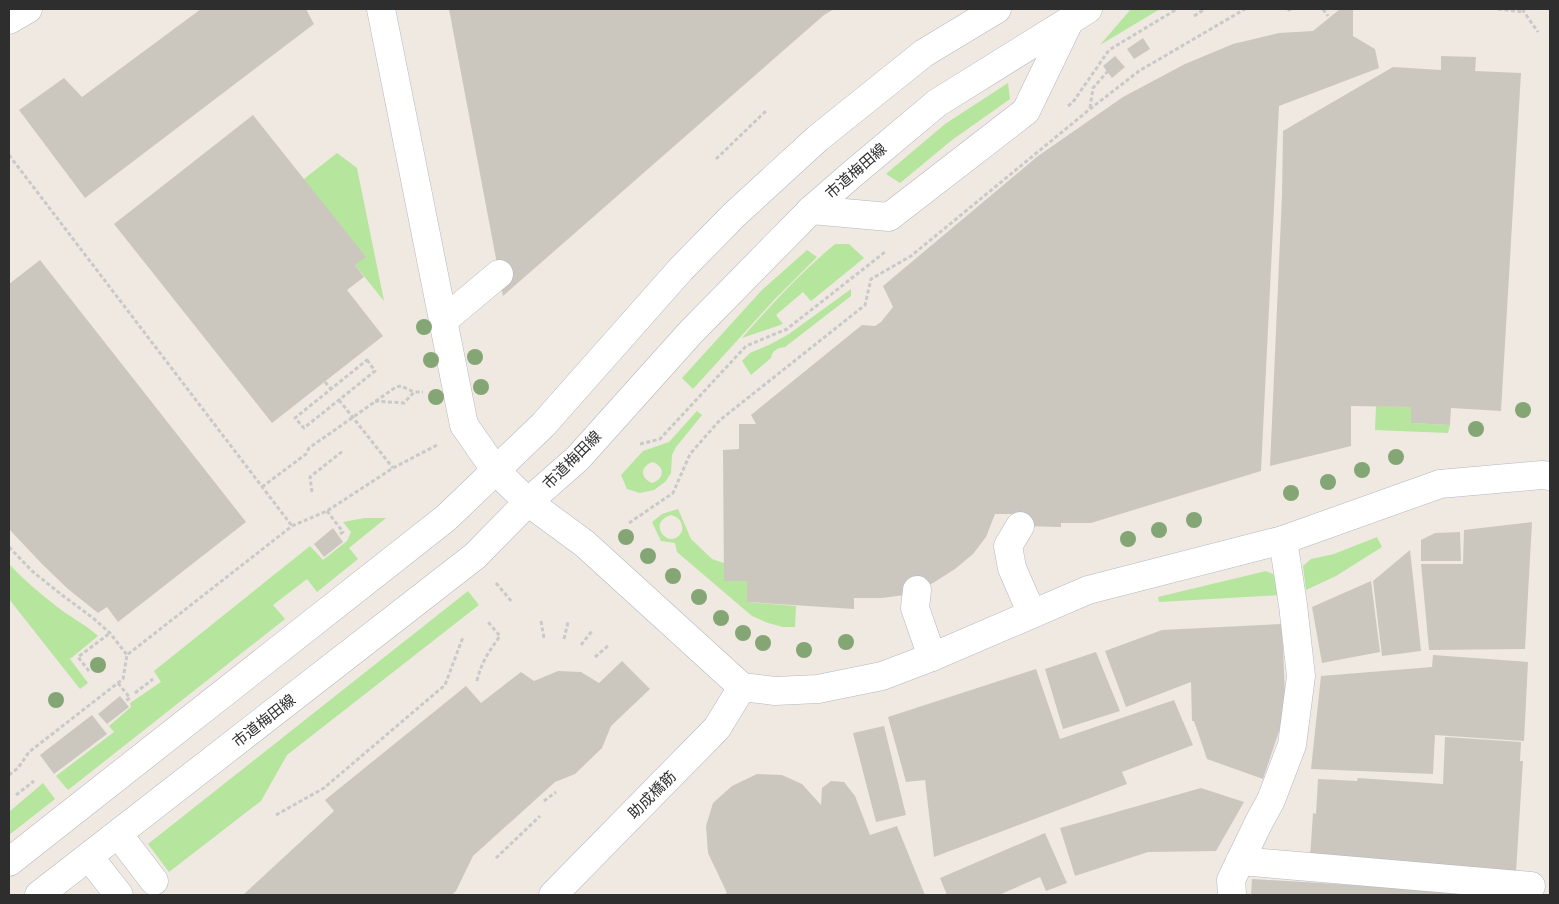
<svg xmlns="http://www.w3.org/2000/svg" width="1559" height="904" font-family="'Fira Sans','Noto Sans JP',sans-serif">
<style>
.green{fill:#b6e59e;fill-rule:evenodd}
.building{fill:#cbc7bf}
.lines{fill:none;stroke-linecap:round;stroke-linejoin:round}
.minor-casing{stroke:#b4b7c1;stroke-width:29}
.path{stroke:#c9c9c9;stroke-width:3;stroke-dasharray:4 2.5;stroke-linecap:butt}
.minor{stroke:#fff;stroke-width:28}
.tree{fill:#84a574}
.labels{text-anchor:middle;stroke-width:4;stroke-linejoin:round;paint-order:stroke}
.street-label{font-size:15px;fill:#2e2e2e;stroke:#fff}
</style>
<rect width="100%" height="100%" fill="#efe9e1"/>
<g class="green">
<polygon points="1131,9 1160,9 1100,45"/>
<polygon points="1008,83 1010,99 952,140 900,183 886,174 945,124"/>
<polygon points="337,153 357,168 384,301 355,265 304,179"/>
<path d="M835 244H849L864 258 811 301 803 292 776 315 783 324 742 338C771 305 801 272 835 244Z"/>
<polygon points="807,250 817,257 774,300 693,389 682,378 762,290"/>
<path d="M851 289V296L785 347C778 348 772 350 771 358L751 375 742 361 750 353 771 344 789 334Z"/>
<polygon points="1376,406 1411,407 1411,423 1450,425 1448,433 1375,430"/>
<path d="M697 411 702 415 676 447 672 455 671 473 665 482 654 490 640 493 627 489 621 475 643 451 669 442ZM653 462C665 467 665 479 652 483 640 478 640 466 653 462Z"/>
<path d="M678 509 691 539 712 559 724 563V581H747V602L796 606 795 627H783L768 623 752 616 677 552 675 543 661 541 652 522 662 514ZM671 515C677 517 681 519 682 526 683 528 682 531 681 533 670 551 645 523 671 515Z"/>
<polygon points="365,518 386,518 349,548 358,559 317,592 307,579 273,605 285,619 68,790 56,776 114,732 109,726 131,707 130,703 161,682 154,671 310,546 323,560 347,541 351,532 343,522"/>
<polygon points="1377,537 1382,547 1336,576 1306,590 1303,566 1311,559 1334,554"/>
<path d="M9 564C23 579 39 593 56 606 70 617 85 624 98 636L70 659 88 683 80 689 9 599Z"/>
<polygon points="1266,571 1279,577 1282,595 1159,602 1158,597"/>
<polygon points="468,591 479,605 287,755 261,801 169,872 148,844"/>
<polygon points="43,783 55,799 9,835 9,812"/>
</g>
<g class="building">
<polygon points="201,9 306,9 314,24 85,198 19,110 64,78 82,97"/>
<polygon points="449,9 834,9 824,15 503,296"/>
<polygon points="1340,9 1353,9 1353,36 1375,49 1379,68 1279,106 1261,471 1091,523 1061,523 1061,527 1020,526 1020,514 995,514 986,537 973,554 955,569 933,583 905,595 882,598 854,598 854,609 747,602 747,581 724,581 723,450 739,449 739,424 756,424 751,415 862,325 875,326 881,322 893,307 883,286 1038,156 1123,97 1185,64 1233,44 1279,33 1313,31"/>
<polygon points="1143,38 1150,49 1134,59 1127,49"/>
<polygon points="1115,56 1125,67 1112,78 1103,66"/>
<polygon points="1441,56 1476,57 1475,71 1521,73 1501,411 1451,408 1450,425 1411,423 1411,407 1351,406 1351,446 1270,466 1282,195 1283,131 1393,67 1441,70"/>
<polygon points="253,115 366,257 355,265 364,277 347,290 383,336 272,423 114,224"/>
<polygon points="40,260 246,522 118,622 107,607 98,613 68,589 42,564 9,529 9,284"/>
<polygon points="1532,522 1525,649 1429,650 1421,564 1463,564 1464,530"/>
<polygon points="333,528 343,542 324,557 314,544"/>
<polygon points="1460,532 1461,561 1421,561 1421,540 1435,533"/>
<polygon points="1410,550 1421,651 1382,656 1373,581"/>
<polygon points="1371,581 1380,652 1322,663 1312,607"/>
<polygon points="1282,624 1286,719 1283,719 1263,779 1207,759 1194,721 1192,721 1191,682 1126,707 1105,651 1162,630"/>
<polygon points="1096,652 1120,711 1063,729 1045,669"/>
<polygon points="1433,655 1528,662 1524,741 1435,735 1433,774 1311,769 1321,676 1432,667"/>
<polygon points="622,661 650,689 611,726 602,748 575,774 555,782 473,856 456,891 452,895 243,895 334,811 325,800 466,686 481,703 521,672 534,681 558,671 581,672 599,683"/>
<polygon points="1036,669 1060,739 1174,700 1193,745 1122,772 1127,784 934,857 925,780 906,782 888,717"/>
<polygon points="120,696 129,707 107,724 98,714"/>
<polygon points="92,715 107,734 54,774 40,755"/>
<polygon points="884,726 906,815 876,822 853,733"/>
<polygon points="1445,737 1521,742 1520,761 1523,761 1516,872 1310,858 1313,813 1316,814 1318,779 1357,781 1358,778 1443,784"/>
<polygon points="757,774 782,775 802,784 821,805 822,788 831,781 844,782 855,796 870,835 897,826 925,895 723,895 727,893 708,853 706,826 713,803 732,786"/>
<polygon points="1201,788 1244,802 1216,851 1148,852 1075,876 1060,828"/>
<polygon points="1045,833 1067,883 1046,891 1040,877 999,895 947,895 940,878"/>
<polygon points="1252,879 1503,894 1503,895 1251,895"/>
</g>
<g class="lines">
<g class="minor-casing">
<g id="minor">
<polyline points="381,9 464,425 496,471 528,502 585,544 742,687 775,691 818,689 882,676 932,657 1088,590 1283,540 1440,484 1542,475 1550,476"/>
<polyline points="9,20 28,9"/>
<polyline points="811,210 889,217 1026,111 1070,20"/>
<polyline points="444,320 499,274"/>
<polyline points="1020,526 1008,546 1012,568 1032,614"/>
<polyline points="917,590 915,608 932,657"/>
<polyline points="118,834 154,881"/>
<polyline points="89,857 119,895"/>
<polyline points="1240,861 1531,886"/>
<polyline points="9,862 446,518 543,425 681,269 734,215 818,138 924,53 997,9"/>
<polyline points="39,895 475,556 528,502 578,458 691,332 811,210 850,176 937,103 1088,9"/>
<polyline points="553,895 717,728 742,687"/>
<polyline points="1232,895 1231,880 1259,822 1271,800 1292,745 1301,676 1293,605 1283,540"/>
</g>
</g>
<g class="path">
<polyline points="1288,9 1289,10 1291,9"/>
<polyline points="1323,9 1328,16"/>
<polyline points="1498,9 1524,12"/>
<polyline points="1523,9 1524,12 1538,32"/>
<polyline points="1194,16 1205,9"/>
<polyline points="1068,106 1073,102 1109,50 1177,9"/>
<polyline points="1090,108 1093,88 1108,71"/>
<polyline points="9,155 292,526"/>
<polyline points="716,159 767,110"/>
<polygon points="367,360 375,371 304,428 295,418"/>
<polyline points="325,382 331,389"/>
<polyline points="339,400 393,468"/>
<polyline points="375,401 404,403 414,392 423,392"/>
<polyline points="640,444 660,439 746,346 787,329 885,252"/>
<polyline points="262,487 306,454 309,448 396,387 401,386 414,392"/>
<polyline points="312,492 310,477 344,450"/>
<polyline points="327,511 343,532 338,535"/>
<polyline points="629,523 673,493 690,454 720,420 865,305 871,279 911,256 1090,109 1139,71 1245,9"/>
<polyline points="9,547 32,571 62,595 93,618 110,633 127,655"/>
<polyline points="496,583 512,602"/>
<polyline points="541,621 544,638"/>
<polyline points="564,639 568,622"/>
<polyline points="581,645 592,631"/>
<polyline points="595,657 609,645"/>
<polyline points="89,671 78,657 110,633"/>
<path d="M477 681C481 663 489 651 500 636L488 622"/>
<polyline points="118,683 130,698 125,701"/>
<polyline points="135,693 153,679"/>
<polyline points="9,775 18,768 29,752 123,679 127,655 292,526 327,511 393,468 437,445"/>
<polyline points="16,795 34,781"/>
<polyline points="544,801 556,792"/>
<polyline points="276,815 324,788 445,685 463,637"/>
<polyline points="496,858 540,816"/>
</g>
<use href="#minor" class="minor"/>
</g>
<g class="tree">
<circle cx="424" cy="327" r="8"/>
<circle cx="475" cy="357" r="8"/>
<circle cx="431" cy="360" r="8"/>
<circle cx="481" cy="387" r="8"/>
<circle cx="436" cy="397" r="8"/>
<circle cx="1523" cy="410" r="8"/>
<circle cx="1476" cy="429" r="8"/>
<circle cx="1396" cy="457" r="8"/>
<circle cx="1362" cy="470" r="8"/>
<circle cx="1328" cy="482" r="8"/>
<circle cx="1291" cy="493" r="8"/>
<circle cx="1194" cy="520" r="8"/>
<circle cx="1159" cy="530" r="8"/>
<circle cx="626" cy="537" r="8"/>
<circle cx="1128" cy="539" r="8"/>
<circle cx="648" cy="556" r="8"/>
<circle cx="673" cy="576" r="8"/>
<circle cx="699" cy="597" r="8"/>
<circle cx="721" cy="618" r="8"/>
<circle cx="743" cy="633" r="8"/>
<circle cx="846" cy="642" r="8"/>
<circle cx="763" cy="643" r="8"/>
<circle cx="804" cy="650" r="8"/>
<circle cx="98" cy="665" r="8"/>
<circle cx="56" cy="700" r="8"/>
</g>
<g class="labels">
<g class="street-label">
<text transform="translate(856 171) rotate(-41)" y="5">市道梅田線</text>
<text transform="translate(572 460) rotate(-45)" y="5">市道梅田線</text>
<text transform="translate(264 721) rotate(-38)" y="5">市道梅田線</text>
<text transform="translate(652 795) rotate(-45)" y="5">助成橋筋</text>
</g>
</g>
<rect width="1559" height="904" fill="none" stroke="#2e2e2e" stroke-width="20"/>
</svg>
